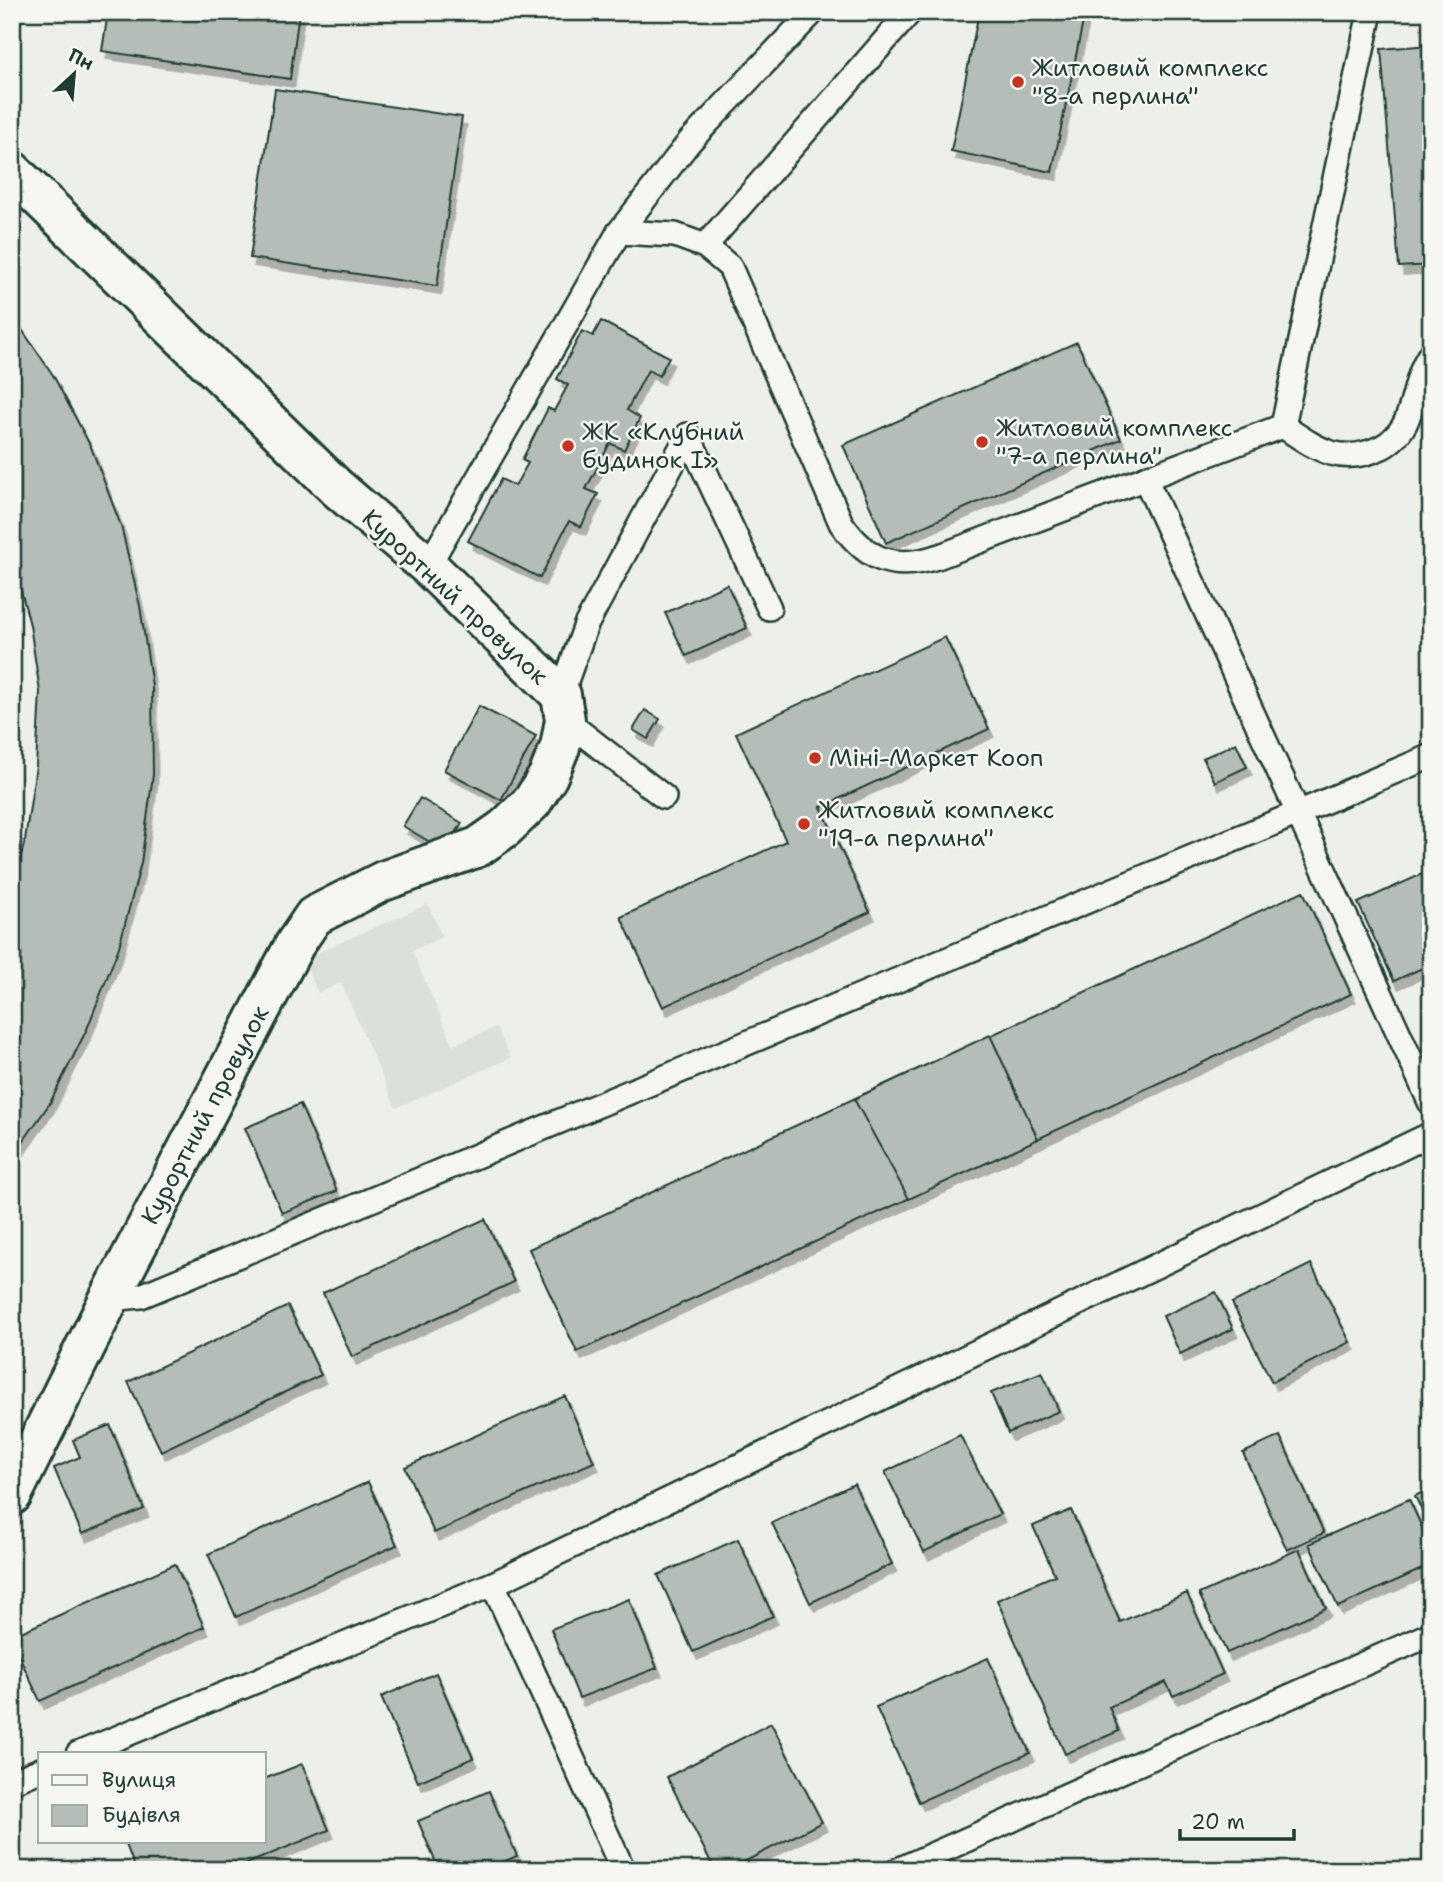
<svg xmlns="http://www.w3.org/2000/svg" width="1443" height="1882" font-family="'Shantell Sans',sans-serif">
<style>
.built{fill:#dce0db}
.building{fill:#b4bdb8;stroke:#1f3d34;stroke-width:2;filter:url(#shadow)}
.lines{fill:none;stroke-linecap:round;stroke-linejoin:round}
.lane-casing{stroke:#1f3d34;stroke-width:28}
.street-casing{stroke:#1f3d34;stroke-width:44}
.lane{stroke:#f6f6f2;stroke-width:23}
.street{stroke:#f6f6f2;stroke-width:38}
.poi-dot{fill:#c8321e;stroke:#f6f6f2;stroke-width:2.5}
.labels{text-anchor:middle;stroke-width:5;stroke-linejoin:round;paint-order:stroke}
.poi-label{font-size:24px;fill:#1f3d34;stroke:#f6f6f2;text-anchor:start}
.street-label{font-size:24px;fill:#1f3d34;stroke:#f6f6f2}
</style>
<defs>
<filter id="shadow"><feDropShadow dx="4.5" dy="8" stdDeviation="0" flood-color="#0004"/></filter>
</defs>
<rect width="100%" height="100%" fill="#edefea"/>
<filter id="ink" filterUnits="userSpaceOnUse"><feTurbulence type="fractalNoise" baseFrequency=".0143" numOctaves="2"/><feDisplacementMap in="SourceGraphic" scale="14" xChannelSelector="R" yChannelSelector="G"/><feConvolveMatrix kernelMatrix="1 2 1 2 8 2 1 2 1" color-interpolation-filters="sRGB"/></filter>
<g filter="url(#ink)">
<polygon class="built" points="428,904 442,937 412,951 453,1045 496,1027 511,1058 396,1108 341,983 318,993 303,959"/>
<g class="building">
<polygon points="108,12 299,12 290,79 102,51"/>
<polygon points="979,12 1085,12 1052,172 951,151"/>
<polygon points="1431,45 1431,265 1399,267 1381,49"/>
<polygon points="275,89 462,117 437,286 250,258"/>
<polygon points="12,315 53,375 91,447 121,526 140,606 152,686 153,775 141,863 119,947 87,1029 50,1103 12,1157 12,891 25,840 36,766 40,692 30,625 12,556"/>
<polygon points="601,321 669,357 659,376 648,370 627,410 640,418 624,450 610,443 586,489 598,494 581,527 569,521 540,578 468,541 501,479 515,486 528,463 522,460 548,408 554,411 568,385 557,379 582,331 593,336"/>
<polygon points="1077,342 1121,439 886,543 843,445"/>
<polygon points="727,584 747,628 686,656 665,613"/>
<polygon points="945,637 989,729 821,807 870,912 663,1007 621,917 786,841 736,733"/>
<polygon points="479,706 536,736 501,800 444,770"/>
<polygon points="645,710 660,719 648,739 633,730"/>
<polygon points="1236,743 1247,767 1215,782 1203,758"/>
<polygon points="420,798 462,823 445,851 403,826"/>
<polygon points="1431,870 1431,964 1394,981 1358,903"/>
<polygon points="1303,891 1351,994 577,1352 529,1249"/>
<polygon points="990,1035 1038,1139 909,1199 854,1099"/>
<polygon points="300,1104 337,1191 282,1213 245,1128"/>
<polygon points="485,1219 514,1282 352,1357 323,1293"/>
<polygon points="1311,1264 1350,1342 1272,1382 1232,1303"/>
<polygon points="1216,1292 1233,1329 1180,1354 1163,1316"/>
<polygon points="288,1306 321,1375 161,1451 128,1382"/>
<polygon points="1042,1372 1059,1411 1008,1433 991,1393"/>
<polygon points="565,1396 594,1462 434,1533 405,1467"/>
<polygon points="110,1425 144,1509 82,1534 54,1468 80,1457 73,1440"/>
<polygon points="960,1435 1000,1514 924,1552 885,1472"/>
<polygon points="1280,1436 1324,1533 1287,1550 1243,1453"/>
<polygon points="368,1482 397,1545 236,1617 208,1554"/>
<polygon points="854,1484 892,1564 810,1603 772,1523"/>
<polygon points="1431,1488 1431,1530 1415,1496"/>
<polygon points="1409,1499 1431,1547 1431,1565 1338,1607 1309,1544"/>
<polygon points="1071,1510 1120,1622 1187,1593 1223,1674 1173,1696 1166,1682 1109,1707 1119,1731 1065,1754 997,1600 1055,1575 1033,1526"/>
<polygon points="738,1539 773,1616 693,1652 658,1575"/>
<polygon points="1299,1549 1326,1608 1227,1653 1199,1594"/>
<polygon points="175,1564 204,1627 40,1701 12,1641 12,1636"/>
<polygon points="629,1599 657,1668 579,1698 551,1629"/>
<polygon points="988,1658 1030,1753 919,1802 876,1707"/>
<polygon points="436,1673 473,1758 418,1782 381,1697"/>
<polygon points="771,1723 822,1822 728,1870 715,1870 667,1777"/>
<polygon points="302,1764 329,1830 232,1870 136,1870 125,1842 264,1842 264,1779"/>
<polygon points="489,1791 517,1856 484,1870 439,1870 418,1821"/>
</g>
<g class="lines">
<g class="lane-casing">
<g id="lane">
<path d="M619 232 675 235 705 246 730 267 841 523C868 562 895 571 940 556L1283 426"/>
<polyline points="705,246 910,12"/>
<polyline points="1283,426 1370,12"/>
<path d="M1283 426C1317 449 1341 467 1382 447 1392 442 1403 430 1407 419 1416 397 1417 373 1431 353"/>
<polyline points="1145,478 1431,1104"/>
<polyline points="428,566 619,232 690,141 813,12"/>
<polyline points="561,695 586,625 688,435 769,608"/>
<polyline points="565,720 664,797"/>
<polyline points="109,1299 141,1296 1298,813 1431,756"/>
<polyline points="493,1584 623,1870"/>
<polyline points="78,1754 493,1584 1431,1134"/>
<polyline points="12,1782 40,1770"/>
<polyline points="898,1870 1431,1634"/>
</g>
</g>
<g class="street-casing">
<polyline id="street" points="12,171 337,488 428,566 561,695 565,720 560,747 548,776 532,802 505,828 478,847 383,881 314,916 295,944 109,1299 12,1495"/>
</g>
<use href="#lane" class="lane"/>
<use href="#street" class="street"/>
</g>
</g>
<g class="poi-dot">
<circle cx="1018" cy="82" r="7"/>
<circle cx="982" cy="442" r="7"/>
<circle cx="568" cy="446" r="7"/>
<circle cx="815" cy="758" r="7"/>
<circle cx="804" cy="824" r="7"/>
</g>
<g class="labels">
<g class="poi-label">
<text x="1032" y="76">Житловий комплекс<tspan x="1032" dy="28">"8-а перлина"</tspan></text>
<text x="996" y="436">Житловий комплекс<tspan x="996" dy="28">"7-а перлина"</tspan></text>
<text x="582" y="440">ЖК «Клубний<tspan x="582" dy="28">будинок I»</tspan></text>
<text x="829" y="766">Міні-Маркет Кооп</text>
<text x="818" y="818">Житловий комплекс<tspan x="818" dy="28">"19-а перлина"</tspan></text>
</g>
<g class="street-label">
<text transform="translate(455 597) rotate(43)" y="8">Курортний провулок</text>
<text transform="translate(205 1115) rotate(-62)" y="8">Курортний провулок</text>
</g>
</g>
<rect width="1443" height="1882" fill="none" stroke="#f6f6f2" stroke-width="42"/>
<rect x="21" y="21" width="1401" height="1840" fill="none" stroke="#1f3d34" stroke-width="2.5" filter="url(#ink)"/>
<rect x="38" y="1752" width="228" height="91" fill="#f6f6f2" stroke="#a0aca6" stroke-width="2"/>
<rect x="52" y="1775" width="35" height="10" fill="#f6f6f2" stroke="#a0aca6" stroke-width="2"/>
<text x="102" y="1787" font-size="21" fill="#1f3d34">Вулиця</text>
<rect x="52" y="1805" width="35" height="21" fill="#b4bdb8" stroke="#a0aca6" stroke-width="2"/>
<text x="102" y="1822" font-size="21" fill="#1f3d34">Будівля</text>
<g transform="translate(74 74) rotate(26)" stroke="#f6f6f2" stroke-width="5" paint-order="stroke">
<path d="M0-5L12 26L0 18L-12 26Z" fill="#1f3d34"/>
<text y="-10" font-size="19" font-weight="bold" text-anchor="middle" fill="#1f3d34">Пн</text>
</g>
<path d="M1180 1829v10h114v-10" fill="none" stroke="#1f3d34" stroke-width="3.5"/>
<text x="1191" y="1829" font-size="21" fill="#1f3d34" stroke="#f6f6f2" stroke-width="5" paint-order="stroke">20 m</text>
</svg>
